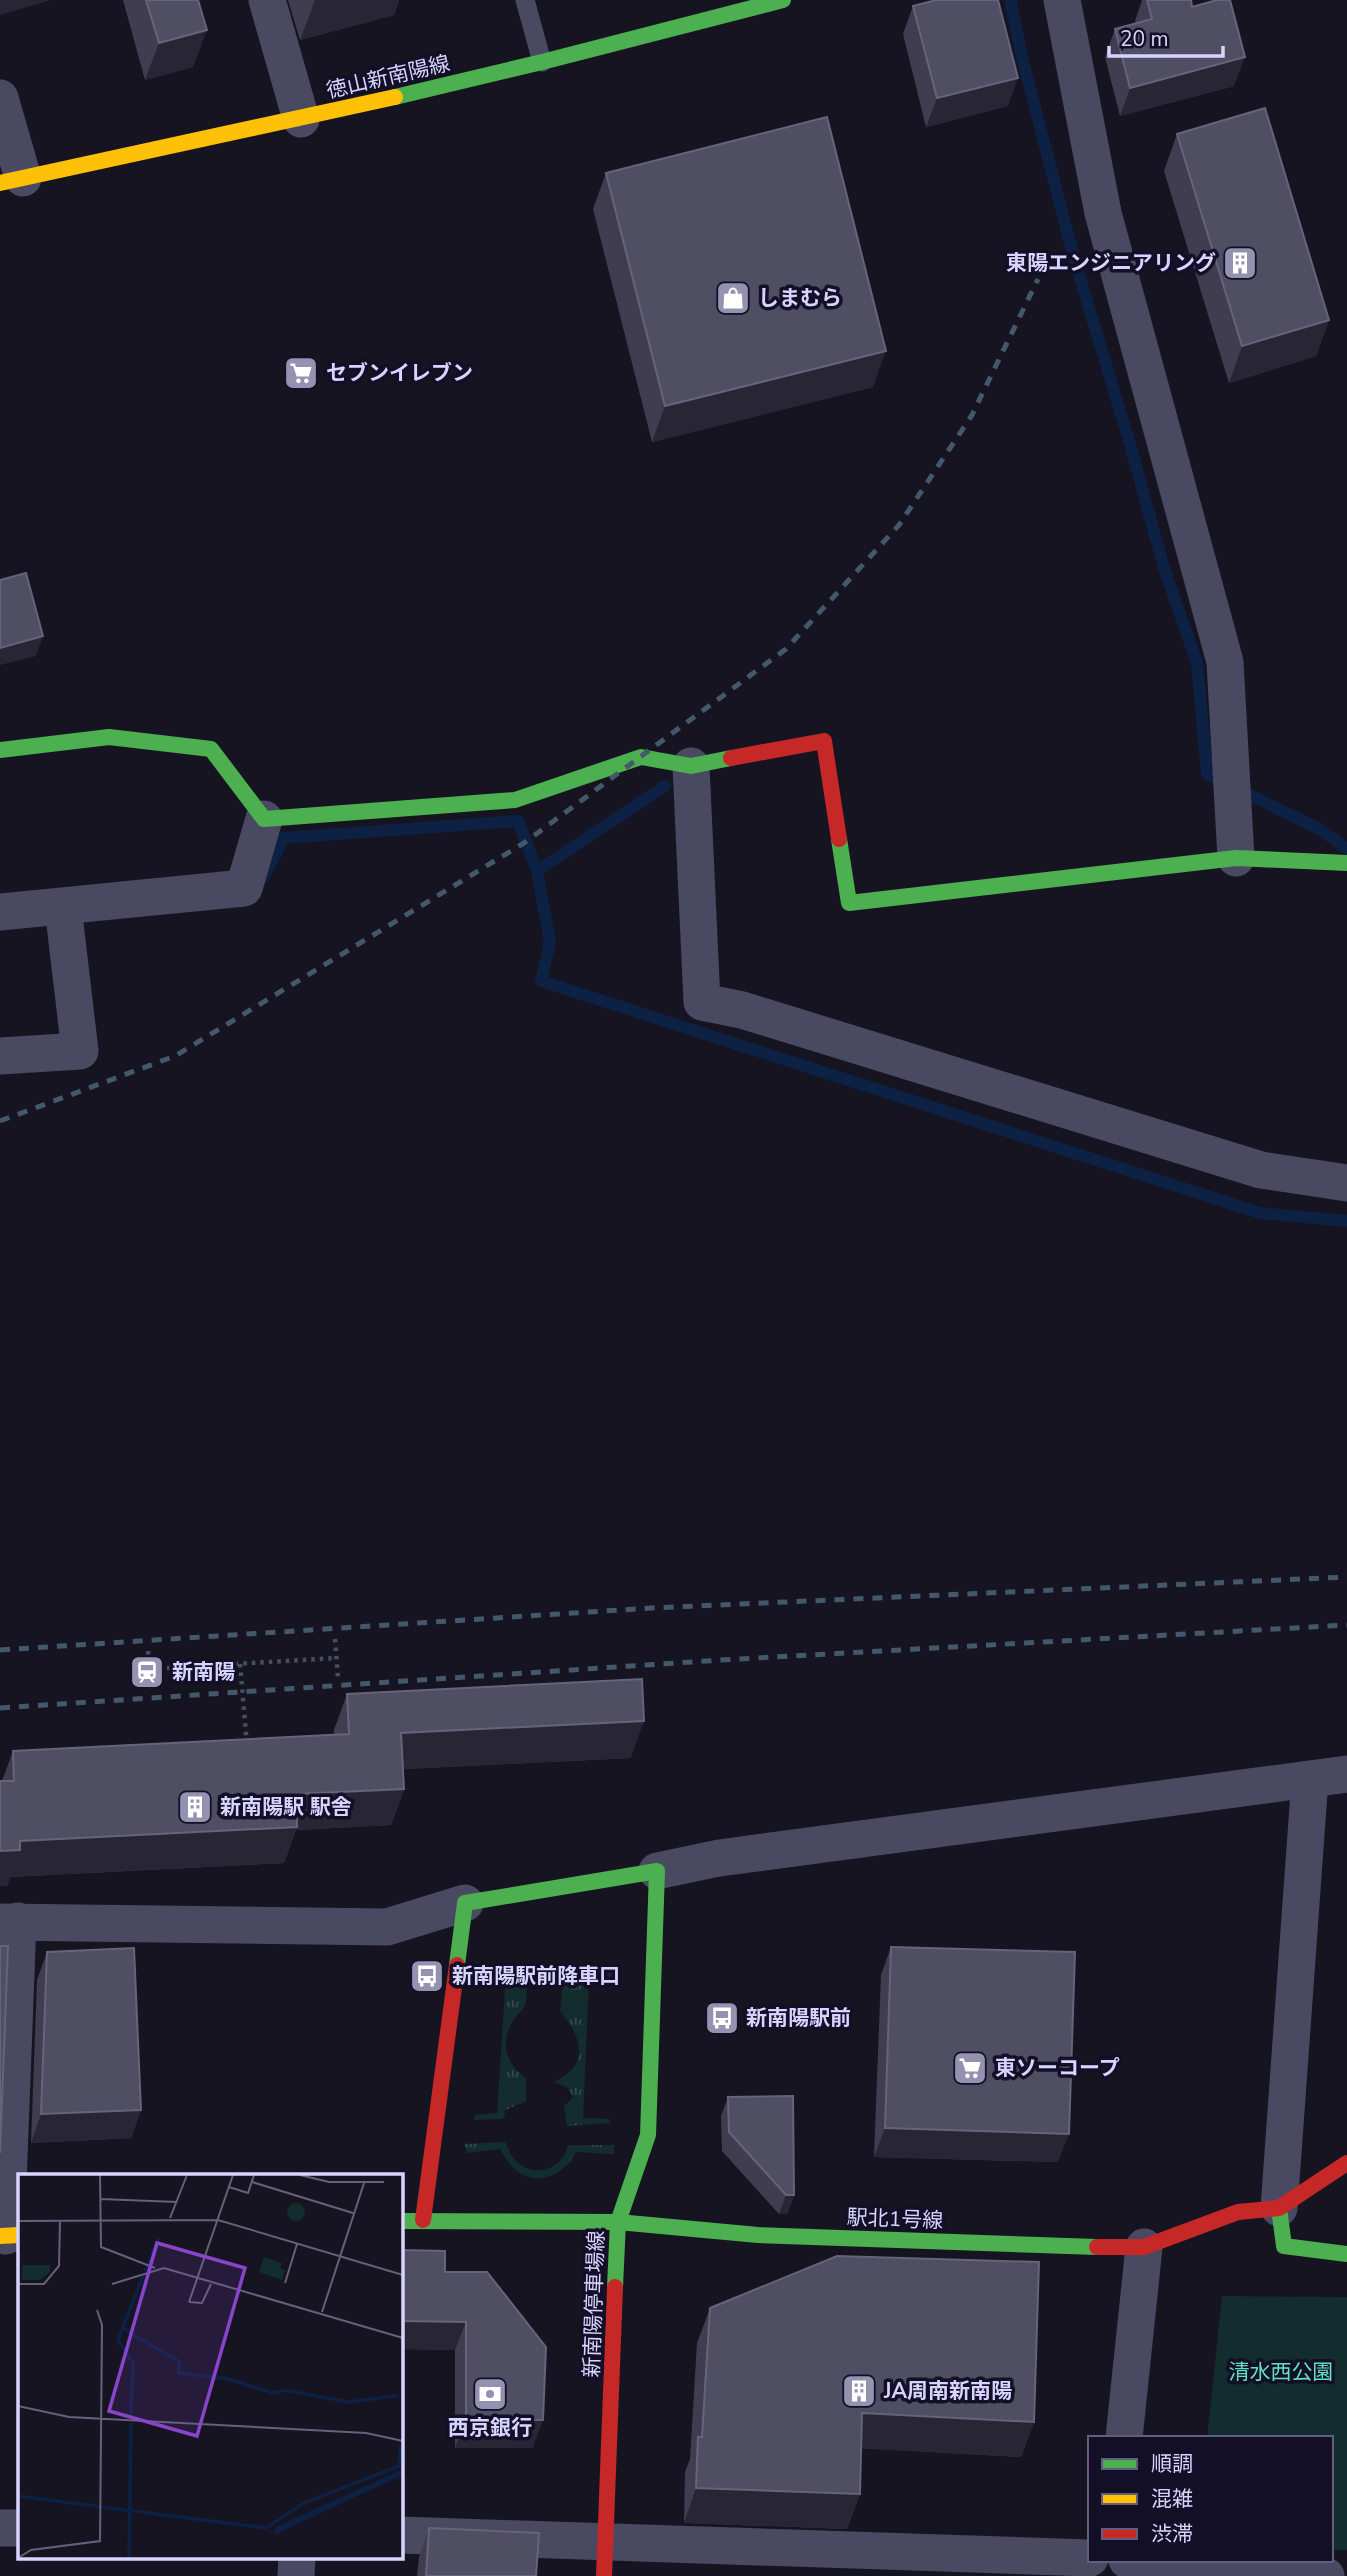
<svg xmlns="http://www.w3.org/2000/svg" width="1347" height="2576" font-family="'Nunito Sans','Noto Sans JP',sans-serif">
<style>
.grass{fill:url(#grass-tufts)}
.green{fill:#132c2d}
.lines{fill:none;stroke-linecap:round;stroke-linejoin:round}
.stream{stroke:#0d2144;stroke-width:12}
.path{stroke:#44505f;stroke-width:4.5;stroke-dasharray:3.5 5;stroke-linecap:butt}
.lane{stroke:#4a4962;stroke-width:19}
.street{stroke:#4a4962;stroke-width:37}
.fast{stroke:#4caf50;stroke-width:16}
.slow{stroke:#ffc107;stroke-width:16}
.jam{stroke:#c62828;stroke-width:16}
.rail{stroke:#43596b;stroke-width:5;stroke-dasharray:10 9;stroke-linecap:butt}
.path-bridge{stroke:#44505f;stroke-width:4.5;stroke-dasharray:3.5 5;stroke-linecap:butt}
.wall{fill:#403d50}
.shaded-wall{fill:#282635}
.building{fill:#504e63;stroke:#66637b;stroke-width:2}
.labels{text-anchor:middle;stroke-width:7;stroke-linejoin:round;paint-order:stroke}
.street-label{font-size:21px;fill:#d9d4ff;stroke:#130f26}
.poi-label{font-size:21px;font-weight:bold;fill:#d9d4ff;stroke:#130f26;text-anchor:start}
.park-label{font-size:21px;fill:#5fe0c0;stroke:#130f26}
.inset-river{fill:none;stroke:#0d2144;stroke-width:3.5}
.inset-road{fill:none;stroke:#64617a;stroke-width:2}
.view{fill:#8945c9;fill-opacity:0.15;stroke:#8945c9;stroke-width:3.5}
.inset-edge{fill:none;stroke:#d9d4ff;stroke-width:3.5}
</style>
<defs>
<pattern id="grass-tufts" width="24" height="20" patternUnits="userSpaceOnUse" patternTransform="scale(1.75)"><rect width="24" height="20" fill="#132c2d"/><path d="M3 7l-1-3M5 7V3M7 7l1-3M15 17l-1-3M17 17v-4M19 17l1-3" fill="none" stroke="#354a4c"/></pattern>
</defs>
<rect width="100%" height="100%" fill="#161421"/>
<g class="grass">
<path d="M476 1962 529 1968C527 1978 528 1998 524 2007 524 2009 518 2014 517 2015 499 2039 503 2061 526 2078V2101L506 2110 503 2119 474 2120 475 2115 497 2113 506 1975 476 1969Z"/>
<path d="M565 1966 617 1969 616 1979H589L583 2118 609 2119 611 2123 567 2126 564 2107 573 2097 568 2088 554 2082C591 2065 582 2037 560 2011Z"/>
<path d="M505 2142C508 2148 511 2156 516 2161 535 2179 563 2169 568 2145H614V2154L576 2152C566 2173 540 2187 518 2172 510 2166 505 2157 500 2149L467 2153 464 2144Z"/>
</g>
<polygon class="green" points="1222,2296 1347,2297 1347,2550 1331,2550 1331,2438 1207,2438"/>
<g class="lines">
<g class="stream">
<polyline points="1011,3 1022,57 1074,258 1130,444 1164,568 1197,663 1207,774 1321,830 1347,849"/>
<polyline points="537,871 665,786"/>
<polyline points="263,878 284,838 518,821 537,871 550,942 541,981 1260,1213 1347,1221"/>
</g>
<g class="path">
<polyline points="335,1639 338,1678"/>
<polyline points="148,1651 151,1690"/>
<polyline points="150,1669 336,1658"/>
</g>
<polyline class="lane" points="525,0 542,62"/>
<g class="street">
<polyline points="267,0 301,119"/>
<polyline points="1062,0 1103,213 1225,662 1236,858"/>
<polyline points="0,98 23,178"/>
<polyline points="691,766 702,1002 742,1010 1261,1170 1347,1183"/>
<polyline points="0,912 244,888 264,819"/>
<polyline points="0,1056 80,1051 63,907"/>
<polyline points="657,1871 719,1858 1347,1774"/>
<polyline points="0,1922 387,1927 465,1903"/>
<polyline points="1279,2208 1310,1779"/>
<polyline points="6,2236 18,1921"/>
<polyline points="1124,2438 1144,2247"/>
<polyline points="0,2528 19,2528"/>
<polyline points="401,2535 1090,2558"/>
<polyline points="1127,2560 1326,2576"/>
<polyline points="296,2576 297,2557"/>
</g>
<g class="fast">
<polyline points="395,97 542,62 783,0"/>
<polyline points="0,750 109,737 211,749 264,819 515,800 641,757 691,766 731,758"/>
<polyline points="839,839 849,903 1236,858 1347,863"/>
<polyline points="457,1965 465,1903 657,1871 648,2135 618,2222 615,2287"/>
<polyline points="1279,2208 1284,2246 1347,2254"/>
<polyline points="401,2221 618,2222 758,2235 1097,2247"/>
</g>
<g class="slow">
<polyline points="0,183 395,97"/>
<polyline points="0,2236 19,2235"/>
</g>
<g class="jam">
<polyline points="731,758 824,741 839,839"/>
<polyline points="423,2220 457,1965"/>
<polyline points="1097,2247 1144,2247 1238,2212 1279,2208 1347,2163"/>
<polyline points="604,2576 615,2287"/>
</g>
<g class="rail">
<polyline points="0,1121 175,1056 524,843 786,649 899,525 972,415 1038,279"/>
<polyline points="0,1650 651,1608 1347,1577"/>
<polyline points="0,1708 721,1660 1347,1625"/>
</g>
<polyline class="path-bridge" points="240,1664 247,1745"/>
</g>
<g class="wall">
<polygon points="123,0 198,0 193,67 145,80"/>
<polygon points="288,0 399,0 394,15 300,40"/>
<polygon points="1142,0 1191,0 1192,7 1234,86 1120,116 1105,57 1115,29 1136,24 1135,21"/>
<polygon points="913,6 1008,106 926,127 903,34"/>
<polygon points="1177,134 1329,320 1316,356 1229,383 1164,171"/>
<polygon points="606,173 873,387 652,442 593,209"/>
<polygon points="347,1694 631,1758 403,1769 404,1789 391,1825 296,1830 284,1863 10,1877 7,1886 0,1886 0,1781 2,1781 13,1751 334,1735 334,1730"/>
<polygon points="891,1947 1058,2162 874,2157 881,1975"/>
<polygon points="47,1952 141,2110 131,2138 31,2143 37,1980"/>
<polygon points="728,2097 794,2195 787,2214 779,2214 722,2151 721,2116"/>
<polygon points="401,2250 445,2272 533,2448 455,2448 455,2350 401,2349"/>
<polygon points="710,2308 1034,2422 1021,2457 861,2448 860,2494 847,2529 684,2523 685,2472 690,2459 697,2343"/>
<polygon points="429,2528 536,2576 417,2576 419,2557"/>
</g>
<g class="shaded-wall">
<polygon points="0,0 51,0 0,15"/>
<polygon points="315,0 399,0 394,15 300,40"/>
<polygon points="207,30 193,67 145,80 159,43"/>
<polygon points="1245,57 1234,86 1120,116 1130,88"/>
<polygon points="1018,78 1008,106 926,127 937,98"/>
<polygon points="1329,320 1316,356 1229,383 1242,346"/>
<polygon points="886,351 873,387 652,442 665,406"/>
<polygon points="43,636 36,656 0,665 0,648"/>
<polygon points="644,1721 631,1758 388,1770 401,1733"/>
<polygon points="404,1789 391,1825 296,1830 284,1863 10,1877 7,1886 0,1886 0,1851 20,1841 296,1794"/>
<polygon points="141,2110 131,2138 31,2143 41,2114"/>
<polygon points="885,2128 1069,2134 1058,2162 874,2157"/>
<polygon points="786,2195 794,2195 787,2214 779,2214"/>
<polygon points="401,2321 466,2322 455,2350 401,2349"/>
<polygon points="862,2413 1034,2422 1021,2457 850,2448"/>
<polygon points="466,2420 543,2420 533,2448 455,2448"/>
<polygon points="696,2488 860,2494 847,2529 684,2523"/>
</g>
<g class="building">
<polygon points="146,0 198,0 207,30 159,43"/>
<polygon points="936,0 998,0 1018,78 937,98 913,6"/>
<polygon points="1147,0 1191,0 1192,7 1217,0 1230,0 1245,57 1130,88 1115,29 1152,19"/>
<polygon points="1265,108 1329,320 1242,346 1177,134"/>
<polygon points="827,117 886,351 665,406 606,173"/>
<polygon points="26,573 43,636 0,648 0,580"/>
<polygon points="642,1679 644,1721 401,1733 404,1789 296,1794 297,1827 20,1841 20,1850 0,1851 0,1781 14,1781 13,1751 349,1734 347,1694"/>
<polygon points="0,1946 8,1946 0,2153"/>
<polygon points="891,1947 1075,1952 1069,2134 885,2128"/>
<polygon points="134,1948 141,2110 41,2114 47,1952"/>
<polygon points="793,2096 794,2195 786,2195 729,2132 728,2097"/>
<polygon points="401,2250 445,2251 445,2272 487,2272 546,2347 543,2420 466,2420 466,2322 401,2321"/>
<polygon points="837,2256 1039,2262 1034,2422 862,2413 860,2494 696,2488 698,2437 702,2437 710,2308"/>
<polygon points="429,2528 539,2533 536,2576 426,2576"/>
</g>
<defs>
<g id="building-square" transform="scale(1.75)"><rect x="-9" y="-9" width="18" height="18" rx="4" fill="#9591b1" stroke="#130f26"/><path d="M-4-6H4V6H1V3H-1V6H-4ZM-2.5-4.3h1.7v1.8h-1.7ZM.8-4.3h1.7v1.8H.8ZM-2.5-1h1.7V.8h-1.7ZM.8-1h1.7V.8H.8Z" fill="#fff"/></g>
<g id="shop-square" transform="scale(1.75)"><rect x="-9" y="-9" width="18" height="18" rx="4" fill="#9591b1" stroke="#130f26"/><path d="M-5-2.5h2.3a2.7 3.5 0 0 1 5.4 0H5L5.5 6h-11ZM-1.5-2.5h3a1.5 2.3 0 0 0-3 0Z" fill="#fff"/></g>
<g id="supermarket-square" transform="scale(1.75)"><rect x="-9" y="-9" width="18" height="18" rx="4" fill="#9591b1" stroke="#130f26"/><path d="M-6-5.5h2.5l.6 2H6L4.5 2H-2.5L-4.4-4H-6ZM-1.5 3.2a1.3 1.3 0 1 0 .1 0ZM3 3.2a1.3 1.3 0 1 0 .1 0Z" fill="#fff"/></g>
<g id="station-square" transform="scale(1.75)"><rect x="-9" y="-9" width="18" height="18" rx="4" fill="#9591b1" stroke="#130f26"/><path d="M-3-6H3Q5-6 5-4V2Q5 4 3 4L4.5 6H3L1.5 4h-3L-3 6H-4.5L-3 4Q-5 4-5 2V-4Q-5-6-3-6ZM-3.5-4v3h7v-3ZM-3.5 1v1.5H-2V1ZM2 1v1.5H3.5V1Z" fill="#fff"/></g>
<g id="bus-square" transform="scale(1.75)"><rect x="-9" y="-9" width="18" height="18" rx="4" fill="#9591b1" stroke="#130f26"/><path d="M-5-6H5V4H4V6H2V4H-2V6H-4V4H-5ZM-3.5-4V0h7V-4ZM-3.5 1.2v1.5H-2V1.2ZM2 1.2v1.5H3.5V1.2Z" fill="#fff"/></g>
<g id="bank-square" transform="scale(1.75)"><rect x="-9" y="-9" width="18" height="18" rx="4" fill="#9591b1" stroke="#130f26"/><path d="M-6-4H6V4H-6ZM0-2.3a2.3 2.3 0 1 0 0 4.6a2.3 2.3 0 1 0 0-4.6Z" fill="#fff"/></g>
</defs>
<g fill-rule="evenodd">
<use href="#building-square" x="1240" y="263"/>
<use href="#shop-square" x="733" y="298"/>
<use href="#supermarket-square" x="301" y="373"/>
<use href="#station-square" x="147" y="1672"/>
<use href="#building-square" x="195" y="1807"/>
<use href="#bus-square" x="427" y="1976"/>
<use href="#bus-square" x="722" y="2018"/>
<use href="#supermarket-square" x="970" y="2068"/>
<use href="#building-square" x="859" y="2391"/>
<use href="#bank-square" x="490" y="2394"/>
</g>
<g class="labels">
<g class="street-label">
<text transform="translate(388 77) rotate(-13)" y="7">徳山新南陽線</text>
<text transform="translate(895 2219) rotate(2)" y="7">駅北1号線</text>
<text transform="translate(594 2304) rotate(-88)" y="7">新南陽停車場線</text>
</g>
<g class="poi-label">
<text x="1216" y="270" text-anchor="end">東陽エンジニアリング</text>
<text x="758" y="305">しまむら</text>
<text x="326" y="380">セブンイレブン</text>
<text x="172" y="1679">新南陽</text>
<text x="220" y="1814">新南陽駅 駅舎</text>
<text x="452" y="1983">新南陽駅前降車口</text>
<text x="746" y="2025">新南陽駅前</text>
<text x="995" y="2075">東ソーコープ</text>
<text x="884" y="2398">JA周南新南陽</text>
<text x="490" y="2435" text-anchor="middle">西京銀行</text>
</g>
<g class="park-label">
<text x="1281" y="2379">清水西公園</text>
</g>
</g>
<g transform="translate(18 2174)">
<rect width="385" height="385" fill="#161421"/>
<path d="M269 38a9 9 0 1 1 18 0a9 9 0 1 1-18 0ZM246 83 264 89 262 94 267 96 264 106 241 98ZM4 91H32V98L22 106H4Z" fill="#132c2d"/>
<path class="inset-river" d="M127 97 141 64M104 154 162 188 160 199 211 205 254 219 267 216 330 228 379 222M113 243 115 189 100 166 125 102M0 322 248 354 286 329 381 292 383 270M257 355 385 297M256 359 385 299M111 384 113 249"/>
<path class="inset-road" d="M82 1 83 73 137 94M282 1 311 8H366M234 8 335 39M211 13 230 19 236 1M83 25 159 28M152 44 169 1M0 47 200 46 385 101M267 109 279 70M0 110H26L41 92 42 47M94 110 146 94 385 164M171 128 184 129 193 110M171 128 215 1M304 138 346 9M0 232 51 243 348 259 385 267M0 384 13 376 82 367 84 151 79 136"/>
<path class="view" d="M139 69 227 94 179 262 91 237Z"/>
<rect width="385" height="385" class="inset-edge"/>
</g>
<rect x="1088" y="2436" width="245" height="126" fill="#130f26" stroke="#625e7d" stroke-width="2"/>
<rect x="1102" y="2459" width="35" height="10" fill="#4caf50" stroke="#625e7d" stroke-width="2"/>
<text x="1151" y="2471" font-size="21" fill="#d9d4ff">順調</text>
<rect x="1102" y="2494" width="35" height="10" fill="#ffc107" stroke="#625e7d" stroke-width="2"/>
<text x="1151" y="2506" font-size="21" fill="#d9d4ff">混雑</text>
<rect x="1102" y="2529" width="35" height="10" fill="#c62828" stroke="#625e7d" stroke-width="2"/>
<text x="1151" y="2541" font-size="21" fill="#d9d4ff">渋滞</text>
<path d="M1109 46v10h114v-10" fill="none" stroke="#d9d4ff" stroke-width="3.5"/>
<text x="1120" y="46" font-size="21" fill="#d9d4ff" stroke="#130f26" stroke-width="5" paint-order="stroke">20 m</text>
</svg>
